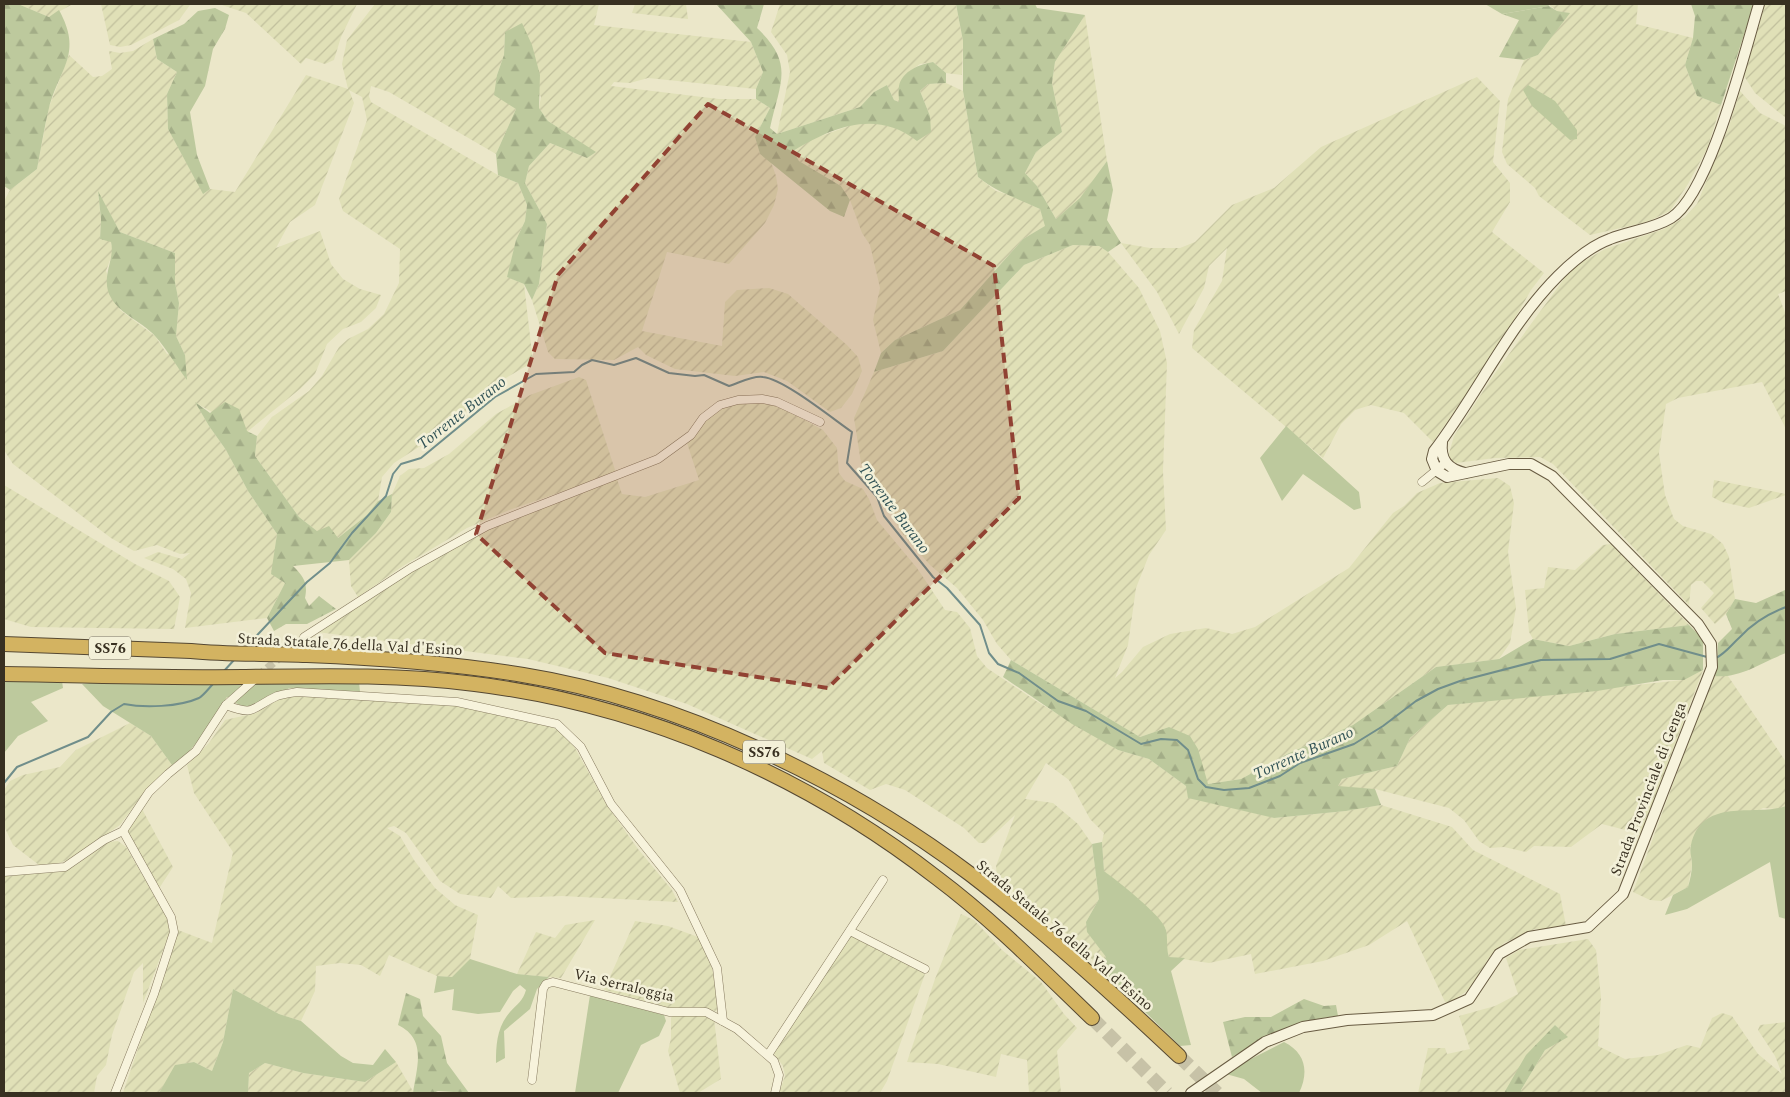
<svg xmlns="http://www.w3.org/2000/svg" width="1790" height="1097" font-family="Spectral,serif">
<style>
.farmland{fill:url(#farmland-furrows);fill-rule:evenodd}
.grass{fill:#bdc99d}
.forest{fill:url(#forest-firs)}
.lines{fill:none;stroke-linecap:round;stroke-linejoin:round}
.stream{stroke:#708e8b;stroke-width:2}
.street-tunnel{stroke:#c7c2a7;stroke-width:8;stroke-dasharray:8 4;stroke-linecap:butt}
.highway-tunnel{stroke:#c7c2a7;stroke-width:14;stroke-dasharray:14 7;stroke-linecap:butt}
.street-casing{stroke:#867a5f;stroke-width:9}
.secondary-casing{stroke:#685b42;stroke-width:12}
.highway-casing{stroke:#554832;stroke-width:16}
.street{stroke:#f7f3dc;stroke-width:8}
.secondary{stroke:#f7f3dc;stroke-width:10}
.highway{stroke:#d3b361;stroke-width:14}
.marked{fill:#914233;fill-opacity:0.2;stroke:#914233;stroke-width:4;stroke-dasharray:10 6;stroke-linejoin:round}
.labels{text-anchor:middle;stroke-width:5;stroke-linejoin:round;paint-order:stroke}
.shield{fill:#f3f0d8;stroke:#706a58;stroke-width:1}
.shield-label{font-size:14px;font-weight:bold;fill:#383021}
.street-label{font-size:15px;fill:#383021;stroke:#f3f0d8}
.water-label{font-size:16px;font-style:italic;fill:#325356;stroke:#f3f0d8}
</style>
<defs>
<pattern id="farmland-furrows" width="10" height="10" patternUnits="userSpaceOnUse" patternTransform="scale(1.25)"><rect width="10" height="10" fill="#e0e0b7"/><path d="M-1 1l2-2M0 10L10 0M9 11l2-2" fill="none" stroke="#c1c09d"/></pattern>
<pattern id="forest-firs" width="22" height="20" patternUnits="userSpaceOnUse" patternTransform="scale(1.25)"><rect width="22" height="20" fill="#bdc99d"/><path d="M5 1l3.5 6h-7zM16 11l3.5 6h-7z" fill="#a3ad87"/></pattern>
</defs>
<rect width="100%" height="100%" fill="#ebe7c9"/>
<g class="farmland">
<polygon points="18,4 73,4 49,17"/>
<polygon points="101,4 199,4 190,5 179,20 131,45 120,47 110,45"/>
<polygon points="219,4 357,4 341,37 334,60 325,64 306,58 301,64 246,13"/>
<path d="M375 4H599L594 25 751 42 763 72 756 89 648 78 630 83 614 82 611 86 719 99H756L770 108 755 137 760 154 771 162 776 176 778 189 774 205 765 223 729 264 667 252 642 331 722 346 725 302 737 290 769 288 788 294 847 345 858 357 862 371 852 394 841 408 830 412 787 381 764 372 735 376 675 369 646 355 638 347 614 360 555 359 548 352 532 300 539 284 547 224 525 183 529 166 550 143 587 158 595 152 548 121 539 108 541 97 505 32 504 55 497 75 516 109 496 154 389 92 371 86 369 96 371 102 498 175 518 183 527 205 525 221 516 240 508 277 524 284 533 362 484 391 453 425 394 463 382 477 378 501 367 515 338 538 317 531 299 517 255 456 257 436 272 417 309 391 322 376 339 347 348 339 368 329 384 314 399 283 400 249 343 211 339 199 367 120 362 97 349 90 354 103 315 205 290 222 276 248 320 231 331 264 343 279 360 289 381 295 376 308 361 322 343 329 327 344 315 374 300 389 247 432 196 403 209 426 226 450 248 491 277 534 272 574 285 583 267 618 185 628 191 593 186 579 173 569 144 558 158 552 182 559 190 553 180 554 157 545 134 551 111 538 13 464 4 450V201L10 190 37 169 49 107 69 55 93 77 102 76 112 69 109 51 120 53 133 51 153 39 157 59 177 72 167 94 168 129 203 193 210 189 235 192 306 75 348 89 342 64 347 40ZM98 193 120 232 175 253V282L179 303 176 336 185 355 167 354 155 336 120 310 106 271 113 252 111 241 100 239 101 219Z"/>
<polygon points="635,4 686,4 688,19 632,13"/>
<polygon points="780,4 956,4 963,41 962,75 946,73 933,62 920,64 906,74 899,102 894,100 887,85 874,92 860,107 777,134 790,72 787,55 771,32"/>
<polygon points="1548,4 1638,4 1636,24 1693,38 1685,65 1697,96 1721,105 1707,149 1688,184 1670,211 1647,222 1590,235 1539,196 1535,188 1507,164 1502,152 1508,99 1524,60 1538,55 1569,13 1557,11"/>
<polygon points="1765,4 1786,4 1786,118 1755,93 1744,76"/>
<polygon points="1085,15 1107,161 1080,199 1056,219 1037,186 1025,173 1036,152 1062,132 1052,83 1055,62"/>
<polygon points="1477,77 1500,101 1493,162 1510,183 1510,202 1492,232 1544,273 1531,290 1495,353 1433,442 1404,413 1371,405 1355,410 1341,424 1323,458 1192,348 1194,330 1222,281 1227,248 1209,266 1204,288 1179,334 1157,292 1121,243 1150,248 1180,248 1195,242 1232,205 1274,188 1321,147"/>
<polygon points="946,83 963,91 978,177 996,191 1012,196 1040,209 1046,226 1023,239 960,310 895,340 881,353 873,320 880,288 870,245 862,233 850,200 841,186 799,161 793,151 810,140 860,122 890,125 903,130 930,116 920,91 928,84"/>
<polygon points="1740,91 1760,113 1786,126 1786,291 1778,294 1786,315 1786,429 1762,382 1678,398 1666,404 1659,453 1665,495 1674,519 1683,526 1711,534 1723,544 1729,557 1735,599 1726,614 1715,624 1701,608 1714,593 1702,581 1696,581 1691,585 1689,605 1553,464 1540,457 1495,458 1456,463 1448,457 1454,436 1493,376 1572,268 1605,249 1664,229 1685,217 1697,204 1729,126"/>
<polygon points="1073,245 1099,246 1108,252 1139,288 1160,331 1167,363 1163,471 1166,530 1149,555 1136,588 1128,645 1115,678 1122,672 1143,647 1170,634 1206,628 1232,634 1255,627 1349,568 1393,513 1404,506 1417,493 1440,483 1498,478 1510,486 1514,503 1508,552 1516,608 1510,643 1499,659 1436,667 1353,725 1287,754 1241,779 1208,784 1169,727 1140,737 1011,660 997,644 983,620 957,588 930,565 901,532 880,490 861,463 854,418 874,372 943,351 1024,265"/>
<polygon points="579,377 586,380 616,473 512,509 467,528 403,566 358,597 351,586 349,560 376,533 391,512 392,494 400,476 409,469 424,468 449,454 496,414 530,395"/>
<polygon points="763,401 779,406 823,430 837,448 839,473 845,481 863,489 869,499 877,520 917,568 945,610 957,612 970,628 977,656 987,668 1036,701 1118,750 1149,759 1186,786 1274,818 1346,811 1381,805 1452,827 1473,850 1560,894 1566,926 1559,929 1535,929 1504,943 1488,959 1470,989 1449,1003 1445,1002 1407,921 1369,945 1323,961 1255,974 1251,954 1209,963 1169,957 1166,947 1166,929 1104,871 1102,842 1104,833 1090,819 1069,780 1046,763 1025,799 1053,803 1078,824 1092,844 1099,899 1086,922 1088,932 1106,957 1099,967 1073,938 1034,910 997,877 996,866 1015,815 985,843 979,843 964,828 905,790 886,784 870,790 824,763 822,751 812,759 687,704 608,678 528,659 317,632 421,565 489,527 617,479 622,494 645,497 699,480 687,443 716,408 738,402"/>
<polygon points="1714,480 1786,494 1786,495 1749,508 1722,502 1712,497"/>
<polygon points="4,485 135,564 169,581 180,597 174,629 31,627 4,619"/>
<polygon points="1611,544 1689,625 1615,634 1569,646 1533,639 1529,632 1525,590 1544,588 1548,567 1575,570 1603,545"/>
<polygon points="1703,670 1641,834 1602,824 1571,847 1534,846 1526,852 1504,847 1490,848 1479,841 1464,820 1449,808 1375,789 1337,787 1342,779 1397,766 1410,738 1448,705 1683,680"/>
<polygon points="1713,676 1728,676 1786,762 1786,806 1777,809 1763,808 1690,846 1692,864 1688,887 1661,901 1650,900 1633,892"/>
<polygon points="295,696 457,704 553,727 564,735 575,748 606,804 638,849 672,890 678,902 562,896 511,898 498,886 491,898 460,894 440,881 406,833 394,826 387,828 400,836 414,860 435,888 455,905 478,915 470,959 467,963 452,977 437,976 389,955 380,976 361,965 340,963 316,966 315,991 301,1021 279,1014 233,989 223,1042 212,1071 194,1062 176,1065 159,1093 123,1093 178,930 212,943 233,852 194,793 187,765 209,743 225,720 256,713 279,699"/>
<polygon points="130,723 151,736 172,765 148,787 120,825 70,859 56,864 39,865 13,845 4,826 4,790 10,781 23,775 60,767 76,750"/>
<polygon points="141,807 173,867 158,890 126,830"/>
<polygon points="118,841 126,847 166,916 170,932 143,1003 143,963 134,972 112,1035 106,1065 97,1076 94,1093 4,1093 4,875 61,872 76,865 108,842"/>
<polygon points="961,914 974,920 1002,950 1041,982 1064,1014 1077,1028 1057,1051 1061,1093 1029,1093 1027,1060 1001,1054 996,1077 938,1064 907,1062 935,979"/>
<polygon points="595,920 561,978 517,974 536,932 555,938 565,925"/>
<polygon points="635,921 668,926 698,937 712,968 719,1007 716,1011 697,1007 670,1008 604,990"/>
<polygon points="850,934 925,974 887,1081 880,1093 779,1093 785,1076 783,1066 772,1051"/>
<polygon points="1588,939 1596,950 1601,997 1598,1046 1625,1059 1658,1055 1687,1045 1700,1048 1712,1018 1722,1013 1732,1016 1758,1054 1782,1074 1775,1056 1758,1030 1760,1025 1786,1022 1786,1093 1522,1093 1521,1090 1545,1050 1567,1037 1555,1025 1504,1093 1418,1093 1428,1048 1445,1048 1447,1054 1470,1049 1459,1016 1495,1006 1518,994 1506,958 1519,950"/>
<polygon points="675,1014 703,1014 714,1018 721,1079 698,1093 680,1093 668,1051 671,1038 671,1018"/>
<polygon points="396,1062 414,1093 248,1093 249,1073 265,1063 303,1073 365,1082"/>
</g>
<g class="grass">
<polygon points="1485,4 1548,4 1549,6 1502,14"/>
<polygon points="1528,85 1555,101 1577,130 1577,139 1570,140 1532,106 1523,90"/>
<polygon points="1286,426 1359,492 1361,508 1354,510 1303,474 1282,501 1260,458"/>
<polygon points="4,681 62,681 63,688 31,702 48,721 18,736 4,753"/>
<path d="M98 682H359L360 692 290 688 244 708 227 697C211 719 196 752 172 765L151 736 103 706 82 684Z"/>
<path d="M1786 806V919L1779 917 1770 862 1687 909 1665 915 1673 895 1688 887C1690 880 1692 872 1692 864 1692 858 1689 851 1691 845 1702 796 1754 817 1786 806Z"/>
<path d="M1102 842 1104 871C1117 881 1162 915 1166 930 1168 939 1166 948 1169 957L1185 958 1171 971 1191 1045 1180 1046 1099 967 1106 957 1087 932 1086 922 1099 899 1092 844Z"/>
<path d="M470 959 517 974 549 977 537 989 530 1009 504 1031 505 1058 496 1063C496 1044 497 1027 510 1012 517 1004 523 1001 526 990L520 985 513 991 500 1012 478 1014 452 1010 454 989 434 993 437 976 452 977Z"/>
<polygon points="233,989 279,1014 301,1021 341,1056 353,1063 373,1065 385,1049 396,1062 365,1082 303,1073 265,1063 249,1073 248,1093 159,1093 175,1065 194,1062 212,1071 223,1042"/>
<polygon points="590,995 664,1015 666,1021 659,1036 641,1045 618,1093 575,1093"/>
<path d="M1284 1042C1306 1053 1309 1072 1299 1093H1262L1244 1079 1226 1074 1241 1064Z"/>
</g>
<g class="forest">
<path d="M4 4H18L49 17 59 10C83 54 60 67 49 108 44 128 41 149 37 169L10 190 4 186Z"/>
<path d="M716 4H764L757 28C795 64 780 82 770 128L777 134 860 107 874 92 887 85 894 100 899 102C899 97 898 91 899 86 902 71 920 64 933 62L946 73V83L928 84 920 91 930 116 931 132 917 141C876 109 833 127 793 151L799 161 841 186 850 200 844 217 830 211 760 154 755 137 770 108 756 99V89L763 72 751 42Z"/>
<path d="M956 4H1035L1037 8 1085 15 1055 62 1052 83 1062 132 1036 152 1025 173 1037 186 1056 219 1080 198 1107 161 1113 190 1107 220 1121 243 1108 252 1099 246 1073 245 1024 265 943 351 874 372 881 353 895 340 960 310 1023 239 1045 226 1040 209C1017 198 998 193 978 177L963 91V41Z"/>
<polygon points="1691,4 1754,4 1721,105 1697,96 1685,65 1693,38 1695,16"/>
<polygon points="1549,6 1557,11 1570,13 1538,55 1524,60 1499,57 1519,20 1502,14"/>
<polygon points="215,8 229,15 225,29 213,49 205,86 190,112 197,155 210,189 203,194 168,129 167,94 177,72 157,59 153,39 184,24 198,11"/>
<polygon points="522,23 532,45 540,75 539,108 548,121 596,152 587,158 550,143 529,166 525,183 547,224 539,284 532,300 524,284 507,277 516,240 525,221 527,205 518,183 498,175 496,154 516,109 494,95 497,75 504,55 505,32"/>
<path d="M98 191 120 232 175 253V282L179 303 176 336 185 355 187 380C176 366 167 349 155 336 141 320 115 313 108 291 103 273 115 258 111 242L100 239 101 219Z"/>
<path d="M195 402 210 413 225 402 239 409 247 431 257 436 255 456 299 517 317 531 329 526 338 538 367 515 378 501 392 494 391 512 376 533 349 560 293 566C304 577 308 583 305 598L309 606 319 596 336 609 307 624H286L274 631 267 618 285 583 271 574 277 534 248 491 226 450 209 426Z"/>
<path d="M1785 590 1786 653C1762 662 1740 679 1713 676L1717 667 1718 643 1732 629 1726 614 1735 599 1756 603Z"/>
<polygon points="1689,625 1703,639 1703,670 1684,680 1663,680 1597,691 1448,705 1410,738 1397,766 1342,779 1338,786 1375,789 1381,805 1346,811 1274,818 1188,798 1186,786 1149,759 1118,750 1072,724 1003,677 1011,660 1140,737 1169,727 1190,736 1198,749 1208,784 1241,779 1287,754 1353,725 1436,667 1499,659 1533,639 1569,646 1615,634"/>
<path d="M406 993 420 999 423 1016 441 1036 447 1063 469 1093 438 1091 433 1093H413C417 1066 427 1039 398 1025Z"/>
<path d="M1304 999 1324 1006 1336 1005 1338 1016C1301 1019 1264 1038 1232 1057L1223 1022 1245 1017H1271Z"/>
<polygon points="1555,1025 1568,1037 1545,1050 1521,1090 1522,1093 1504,1093 1526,1055"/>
</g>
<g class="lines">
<g class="stream">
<path d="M246 647 307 582 330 563 352 533 386 496 393 474 401 464 421 458 495 397 536 374 574 372 582 365 592 360 614 365 636 358 669 373 695 376 704 375 729 386C739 383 753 375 763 377 784 379 833 419 852 432L847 463 877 497 884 516 933 577 947 588 980 625 989 653 998 664 1019 673 1058 701 1086 711 1141 744 1161 739 1177 740 1188 750 1198 779 1206 787 1224 790 1249 788 1280 776 1300 763 1354 744 1383 726 1416 701 1438 689 1460 681 1541 660 1610 659 1659 644 1707 657"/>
<path d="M1716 658C1727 652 1731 645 1740 637 1752 624 1770 613 1786 607"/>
<polyline points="224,671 234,660"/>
<path d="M4 783 17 767 88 737 111 712 124 704C144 708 179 707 199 698 204 695 209 688 213 684"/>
</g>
<polyline class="street-tunnel" points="258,676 304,637"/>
<g class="highway-tunnel">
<polyline points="1092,1018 1167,1093"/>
<polyline points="1179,1056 1217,1093"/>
</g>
<g class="street-casing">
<g id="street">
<polyline points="1422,482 1445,463"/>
<polyline points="304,637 411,568 487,526 658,459 691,435 703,418 720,405 738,400 762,399 777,402 820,422"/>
<path d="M226 705C256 717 252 707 277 696 283 694 291 693 297 692L457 702 557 724 581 747 611 804 680 890 717 968 723 1021"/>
<polyline points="4,872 65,867 104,840 123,831 149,792 168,774 196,751 226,705 254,680"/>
<polyline points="850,931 925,969"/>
<polyline points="768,1055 883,880"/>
<polyline points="532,1080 543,989 546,984 553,982 669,1012 706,1012 737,1029 774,1061 779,1075 775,1093"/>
<polyline points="115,1093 154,994 174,932 171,917 123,831"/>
</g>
</g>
<g class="secondary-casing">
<g id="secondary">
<path d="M1442 442C1440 460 1448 469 1465 473"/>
<path d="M1191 1093 1265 1042 1303 1027 1347 1020 1433 1015 1469 999 1499 954 1529 937 1588 927 1623 894 1712 667 1711 644 1698 624 1552 476 1531 464H1509L1447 477 1437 471 1432 459 1434 451C1477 395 1508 326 1558 276 1573 261 1591 246 1610 239 1630 231 1653 229 1671 218 1710 194 1745 50 1759 4"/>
</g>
</g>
<g class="highway-casing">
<g id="highway">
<path d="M4 644 191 651C230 655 269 653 307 655 379 658 451 663 523 675 678 700 845 780 970 874 1043 930 1112 993 1179 1056"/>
<path d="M4 674C83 675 163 678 243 677 320 676 398 674 475 684 644 705 803 774 937 878 993 920 1042 970 1092 1018"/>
</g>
</g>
<use href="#street" class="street"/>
<use href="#secondary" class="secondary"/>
<use href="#highway" class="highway"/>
</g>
<path class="marked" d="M708 104 994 266 1019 498 828 688 605 653 476 534 558 275Z"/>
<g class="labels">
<g class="shield">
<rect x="89" y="636.5" width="42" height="23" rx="4"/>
<rect x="743" y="740.5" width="42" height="23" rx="4"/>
</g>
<g class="shield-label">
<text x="110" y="653">SS76</text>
<text x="764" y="757">SS76</text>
</g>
<g class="street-label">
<text transform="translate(350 644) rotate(3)" y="5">Strada Statale 76 della Val d'Esino</text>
<text transform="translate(1648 789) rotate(-69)" y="5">Strada Provinciale di Genga</text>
<text transform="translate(1065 935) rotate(40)" y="5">Strada Statale 76 della Val d'Esino</text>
<text transform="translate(624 985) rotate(13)" y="5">Via Serraloggia</text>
</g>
<g class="water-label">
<text transform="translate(461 412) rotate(-38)" y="6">Torrente Burano</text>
<text transform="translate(895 508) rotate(53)" y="6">Torrente Burano</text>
<text transform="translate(1303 752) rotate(-24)" y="6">Torrente Burano</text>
</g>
</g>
<rect width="1790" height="1097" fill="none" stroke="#383021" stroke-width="10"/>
</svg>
